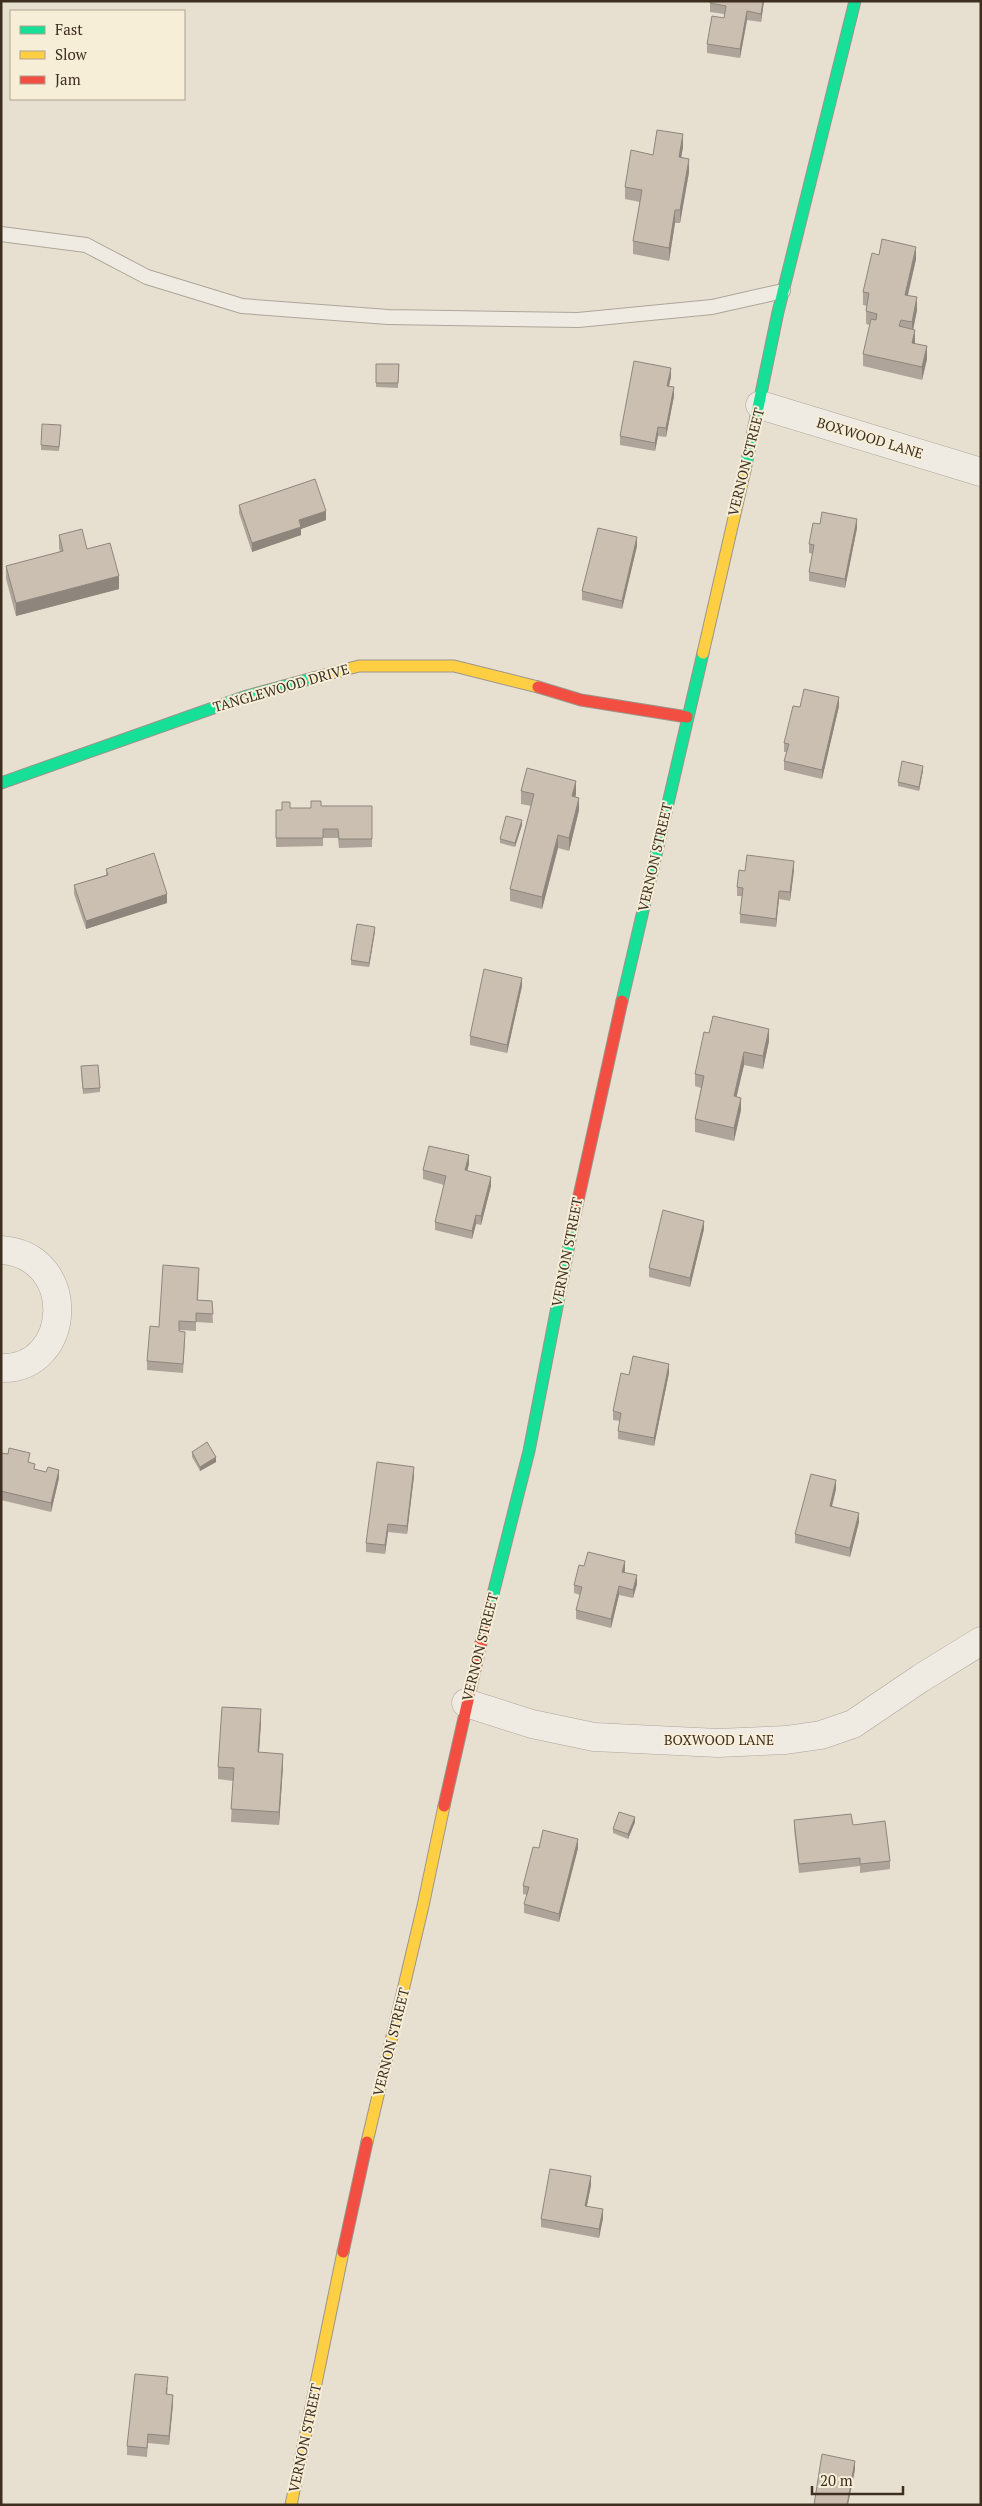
<svg xmlns="http://www.w3.org/2000/svg" width="982" height="2506" font-family="'PT Serif',serif">
<style>
.lines{fill:none;stroke-linecap:round;stroke-linejoin:round}
.lane-casing{stroke:#ada599;stroke-width:16}
.street-casing{stroke:#ada599;stroke-width:29}
.fast-casing{stroke:#9c958a;stroke-width:13}
.slow-casing{stroke:#9c958a;stroke-width:13}
.jam-casing{stroke:#9c958a;stroke-width:13}
.lane{stroke:#efebe3;stroke-width:14}
.street{stroke:#efebe3;stroke-width:28}
.fast{stroke:#16e098;stroke-width:11}
.slow{stroke:#ffcf43;stroke-width:11}
.jam{stroke:#f24e42;stroke-width:11}
.wall{fill:#afa499}
.shaded-wall{fill:#8e867d}
.building{fill:#cbbfb2;stroke:#8e867d}
.labels{text-anchor:middle;stroke-width:4;stroke-linejoin:round;paint-order:stroke}
.street-label{font-size:14px;fill:#3d2e20;stroke:#f7eed8}
</style>
<rect width="100%" height="100%" fill="#e7e0d1"/>
<g class="lines">
<g class="lane-casing">
<polyline id="lane" points="1,234 86,245 147,277 242,306 388,317 578,320 712,307 783,291"/>
</g>
<g class="street-casing">
<g id="street">
<polyline points="760,405 981,472"/>
<path d="M1 1250C79 1255 73 1370 1 1368"/>
<polyline points="466,1703 532,1724 594,1737 718,1743 786,1740 821,1735 853,1724 921,1678 981,1641"/>
</g>
</g>
<g class="fast-casing">
<g id="fast">
<polyline points="745,470 778,312 855,1"/>
<polyline points="1,783 247,696 313,678"/>
<polyline points="622,1001 703,653"/>
<polyline points="484,1630 529,1451 575,1214"/>
</g>
</g>
<g class="slow-casing">
<g id="slow">
<polyline points="703,653 745,470"/>
<polyline points="313,678 359,666 454,666 538,687"/>
<polyline points="367,2142 423,1906 444,1806"/>
<polyline points="291,2505 343,2252"/>
</g>
</g>
<g class="jam-casing">
<g id="jam">
<polyline points="538,687 581,700 687,717"/>
<polyline points="575,1214 622,1001"/>
<polyline points="444,1806 484,1630"/>
<polyline points="343,2252 367,2142"/>
</g>
</g>
<use href="#lane" class="lane"/>
<use href="#street" class="street"/>
<use href="#fast" class="fast"/>
<use href="#slow" class="slow"/>
<use href="#jam" class="jam"/>
</g>
<g class="wall">
<polygon points="710,1 764,1 761,22 747,20 740,58 707,53 707,44 724,18 724,14 710,12"/>
<polygon points="683,147 681,157 689,172 680,223 675,223 669,261 633,254 633,241 640,202 625,199 625,187 653,155"/>
<polygon points="981,173 981,192 980,192"/>
<polygon points="879,255 916,259 908,295 917,310 913,330 914,343 927,359 922,380 863,366 863,354 870,325 866,324 866,311 867,306 863,305 863,292"/>
<polygon points="376,364 399,364 398,388 376,387"/>
<polygon points="671,377 669,386 674,396 666,437 658,436 655,451 620,445 620,436"/>
<polygon points="61,430 59,451 41,450 41,445"/>
<polygon points="239,505 326,520 301,529 301,535 252,552 239,513"/>
<polygon points="820,524 857,528 845,588 809,581 809,572 813,554 809,553 809,544"/>
<polygon points="59,535 87,549 119,589 16,616 6,579 6,566 60,552 59,548"/>
<polygon points="637,546 622,609 582,600 582,591"/>
<polygon points="839,706 822,779 784,770 784,761 787,752 784,752 784,743"/>
<polygon points="923,770 919,791 898,786 898,782"/>
<polygon points="521,791 576,794 575,797 579,810 569,851 558,848 542,909 510,901 510,889 531,806 521,804"/>
<polygon points="321,806 372,806 372,847 339,848 338,838 323,838 323,846 276,847 276,810 282,810 290,808 311,808"/>
<polygon points="522,825 515,847 500,843 500,839"/>
<polygon points="106,869 167,903 86,929 74,894 74,885 106,875"/>
<polygon points="794,870 790,901 779,899 776,927 740,923 740,914 742,896 737,896 737,887 745,871"/>
<polygon points="375,931 369,967 351,965 351,960"/>
<polygon points="522,986 507,1053 470,1045 470,1036"/>
<polygon points="769,1041 763,1069 744,1065 736,1096 741,1110 734,1141 695,1132 695,1119 701,1088 695,1086 695,1074"/>
<polygon points="81,1071 100,1088 100,1092 83,1094"/>
<polygon points="469,1164 467,1171 491,1186 481,1225 476,1224 472,1239 435,1230 435,1222 444,1185 423,1179 423,1170"/>
<polygon points="704,1229 690,1287 649,1277 649,1268"/>
<polygon points="199,1277 198,1300 212,1301 213,1323 196,1322 196,1331 179,1330 179,1331 185,1341 183,1373 147,1370 147,1361 159,1327"/>
<polygon points="669,1373 654,1446 618,1439 618,1431 620,1421 613,1420 613,1411"/>
<polygon points="192,1452 216,1462 200,1471 192,1457"/>
<polygon points="1,1453 30,1462 35,1470 59,1478 51,1512 1,1500"/>
<polygon points="414,1476 407,1534 388,1532 385,1554 366,1552 366,1543"/>
<polygon points="836,1489 832,1506 859,1522 850,1557 795,1543 795,1534"/>
<polygon points="625,1570 624,1572 637,1584 633,1598 619,1595 611,1628 576,1619 576,1610 580,1595 574,1593 574,1585"/>
<polygon points="261,1722 259,1752 283,1766 279,1825 231,1822 233,1781 218,1779 218,1767"/>
<polygon points="794,1820 853,1825 890,1861 890,1869 860,1873 860,1866 799,1873 794,1829"/>
<polygon points="635,1822 628,1839 613,1833 613,1829"/>
<polygon points="539,1848 578,1848 559,1922 524,1913 524,1904 527,1895 523,1894 523,1886"/>
<polygon points="591,2185 587,2206 603,2218 599,2238 541,2227 541,2219"/>
<polygon points="168,2386 167,2395 173,2404 169,2445 148,2443 147,2457 127,2455 127,2446"/>
</g>
<g class="shaded-wall">
<polygon points="763,1 764,1 761,22 761,14"/>
<polygon points="747,11 747,20 740,58 740,49"/>
<polygon points="683,134 683,147 679,170 679,157"/>
<polygon points="689,159 689,172 680,223 680,210"/>
<polygon points="675,210 675,223 669,261 669,248"/>
<polygon points="916,247 916,259 905,307 905,295"/>
<polygon points="917,297 917,310 912,335 912,322"/>
<polygon points="915,330 915,343 912,355 912,343"/>
<polygon points="927,346 927,359 922,380 922,367"/>
<polygon points="671,368 671,377 667,394 667,386"/>
<polygon points="674,387 674,396 666,437 666,428"/>
<polygon points="658,427 658,436 655,451 655,443"/>
<polygon points="326,511 326,520 301,529 301,535 252,552 252,543 299,520"/>
<polygon points="857,519 857,528 845,588 845,579"/>
<polygon points="637,537 637,546 622,609 622,601"/>
<polygon points="119,576 119,589 16,616 16,603"/>
<polygon points="839,697 839,706 822,779 822,770"/>
<polygon points="923,766 923,770 919,791 919,787"/>
<polygon points="576,781 576,794 572,808 572,796"/>
<polygon points="579,798 579,810 569,851 569,838"/>
<polygon points="522,820 522,825 515,847 515,843"/>
<polygon points="558,835 558,848 542,909 542,897"/>
<polygon points="794,861 794,870 790,901 790,892"/>
<polygon points="779,891 779,899 776,927 776,919"/>
<polygon points="167,894 167,903 86,929 86,921"/>
<polygon points="375,927 375,931 369,967 369,963"/>
<polygon points="522,978 522,986 507,1053 507,1045"/>
<polygon points="769,1029 769,1041 763,1069 763,1056"/>
<polygon points="744,1052 744,1065 734,1108 734,1096"/>
<polygon points="741,1098 741,1110 734,1141 734,1128"/>
<polygon points="469,1155 469,1164 465,1179 465,1170"/>
<polygon points="491,1177 491,1186 481,1225 481,1216"/>
<polygon points="476,1215 476,1224 472,1239 472,1231"/>
<polygon points="704,1221 704,1229 690,1287 690,1278"/>
<polygon points="669,1364 669,1373 654,1446 654,1438"/>
<polygon points="216,1457 216,1462 200,1471 200,1467"/>
<polygon points="414,1467 414,1476 407,1534 407,1526"/>
<polygon points="59,1470 59,1478 51,1512 51,1503"/>
<polygon points="836,1480 836,1489 830,1514 830,1506"/>
<polygon points="859,1513 859,1522 850,1557 850,1548"/>
<polygon points="388,1524 388,1532 385,1554 385,1545"/>
<polygon points="625,1561 625,1570 622,1581 622,1572"/>
<polygon points="637,1575 637,1584 633,1598 633,1590"/>
<polygon points="619,1586 619,1595 611,1628 611,1619"/>
<polygon points="261,1709 261,1722 258,1765 258,1752"/>
<polygon points="283,1754 283,1766 279,1825 279,1812"/>
<polygon points="635,1817 635,1822 628,1839 628,1834"/>
<polygon points="578,1839 578,1848 559,1922 559,1914"/>
<polygon points="591,2176 591,2185 585,2215 585,2206"/>
<polygon points="603,2209 603,2218 599,2238 599,2229"/>
<polygon points="173,2395 173,2404 169,2445 169,2436"/>
<polygon points="855,2461 855,2470 848,2505 847,2505"/>
</g>
<g class="building">
<polygon points="710,1 763,1 761,14 747,11 740,49 707,44 712,16 724,18 726,6 710,3"/>
<polygon points="657,130 683,134 679,157 689,159 680,210 675,210 669,248 633,241 642,190 625,187 631,150 653,155"/>
<polygon points="882,239 916,247 905,295 917,297 912,322 901,320 899,326 915,330 912,343 927,346 922,367 863,354 871,319 876,320 877,314 866,311 869,293 863,292 872,253 879,255"/>
<polygon points="634,361 671,368 667,386 674,387 666,428 658,427 655,443 620,436"/>
<polygon points="376,364 399,364 398,383 376,383"/>
<polygon points="42,424 61,425 59,447 41,445"/>
<polygon points="315,479 326,511 299,520 301,527 252,543 239,505"/>
<polygon points="822,512 857,519 845,579 809,572 814,545 809,544 813,523 820,524"/>
<polygon points="598,528 637,537 622,601 582,591"/>
<polygon points="82,529 87,549 110,543 119,576 16,603 6,566 63,551 59,535"/>
<polygon points="804,689 839,697 822,770 784,761 789,744 784,743 793,706 800,707"/>
<polygon points="902,761 923,766 919,787 898,782"/>
<polygon points="527,768 576,781 572,796 579,798 569,838 558,835 542,897 510,889 534,794 521,791"/>
<polygon points="311,801 321,801 321,806 372,806 372,839 339,839 338,829 323,829 323,838 276,838 276,810 282,810 282,802 290,802 290,808 311,808"/>
<polygon points="506,816 522,820 515,843 500,839"/>
<polygon points="154,853 167,894 86,921 74,885 108,875 106,869"/>
<polygon points="747,855 794,861 790,892 779,891 776,919 740,914 743,888 737,887 739,870 745,871"/>
<polygon points="357,924 375,927 369,963 351,960"/>
<polygon points="484,969 522,978 507,1045 470,1036"/>
<polygon points="713,1016 769,1029 763,1056 744,1052 734,1096 741,1098 734,1128 695,1119 704,1076 695,1074 704,1032 709,1033"/>
<polygon points="98,1065 100,1088 83,1089 81,1066"/>
<polygon points="429,1146 469,1155 465,1170 491,1177 481,1216 476,1215 472,1231 435,1222 446,1176 423,1170"/>
<polygon points="663,1210 704,1221 690,1278 649,1268"/>
<polygon points="163,1265 199,1268 197,1300 212,1301 213,1314 196,1313 196,1322 179,1321 179,1331 185,1332 183,1364 147,1361 150,1326 159,1327"/>
<polygon points="633,1356 669,1364 654,1438 618,1431 621,1413 613,1411 621,1373 629,1375"/>
<polygon points="207,1442 216,1457 200,1467 192,1452"/>
<polygon points="9,1448 30,1453 28,1462 35,1464 34,1469 46,1472 48,1467 59,1470 51,1503 1,1491 1,1453 8,1454"/>
<polygon points="377,1462 414,1467 407,1526 388,1524 385,1545 366,1543"/>
<polygon points="811,1474 836,1480 830,1506 859,1513 850,1548 795,1534"/>
<polygon points="588,1552 625,1561 622,1572 637,1575 633,1590 619,1586 611,1619 576,1610 582,1587 574,1585 579,1565 584,1566"/>
<polygon points="222,1707 261,1709 258,1752 283,1754 279,1812 231,1809 234,1768 218,1767"/>
<polygon points="619,1812 635,1817 628,1834 613,1829"/>
<polygon points="851,1814 853,1825 885,1821 890,1861 860,1864 860,1858 799,1864 794,1820"/>
<polygon points="543,1830 578,1839 559,1914 524,1904 529,1887 523,1886 533,1847 539,1848"/>
<polygon points="550,2169 591,2176 585,2206 603,2209 599,2229 541,2219"/>
<polygon points="135,2374 168,2377 166,2394 173,2395 169,2436 148,2434 147,2448 127,2446"/>
<polygon points="822,2454 855,2461 847,2505 814,2505"/>
</g>
<g class="labels">
<g class="street-label">
<text transform="translate(870 438) rotate(17)" y="5">BOXWOOD LANE</text>
<text transform="translate(746 462) rotate(-76)" y="5">VERNON STREET</text>
<text transform="translate(281 688) rotate(-16)" y="5">TANGLEWOOD DRIVE</text>
<text transform="translate(655 857) rotate(-77)" y="5">VERNON STREET</text>
<text transform="translate(567 1252) rotate(-79)" y="5">VERNON STREET</text>
<text transform="translate(480 1647) rotate(-76)" y="5">VERNON STREET</text>
<text x="719" y="1745">BOXWOOD LANE</text>
<text transform="translate(391 2042) rotate(-76)" y="5">VERNON STREET</text>
<text transform="translate(305 2438) rotate(-78)" y="5">VERNON STREET</text>
</g>
</g>
<rect width="982" height="2506" fill="none" stroke="#3d2e20" stroke-width="5"/>
<rect x="10" y="10" width="175" height="90" fill="#f7eed8" stroke="#ada18e"/>
<rect x="20" y="26" width="25" height="8" fill="#16e098" stroke="#ada18e"/>
<text x="55" y="35" font-size="15" fill="#3d2e20">Fast</text>
<rect x="20" y="51" width="25" height="8" fill="#ffcf43" stroke="#ada18e"/>
<text x="55" y="60" font-size="15" fill="#3d2e20">Slow</text>
<rect x="20" y="76" width="25" height="8" fill="#f24e42" stroke="#ada18e"/>
<text x="55" y="85" font-size="15" fill="#3d2e20">Jam</text>
<path d="M812 2486v8h91v-8" fill="none" stroke="#3d2e20" stroke-width="2.5"/>
<text x="820" y="2486" font-size="15" fill="#3d2e20" stroke="#f7eed8" stroke-width="4" paint-order="stroke">20 m</text>
</svg>
